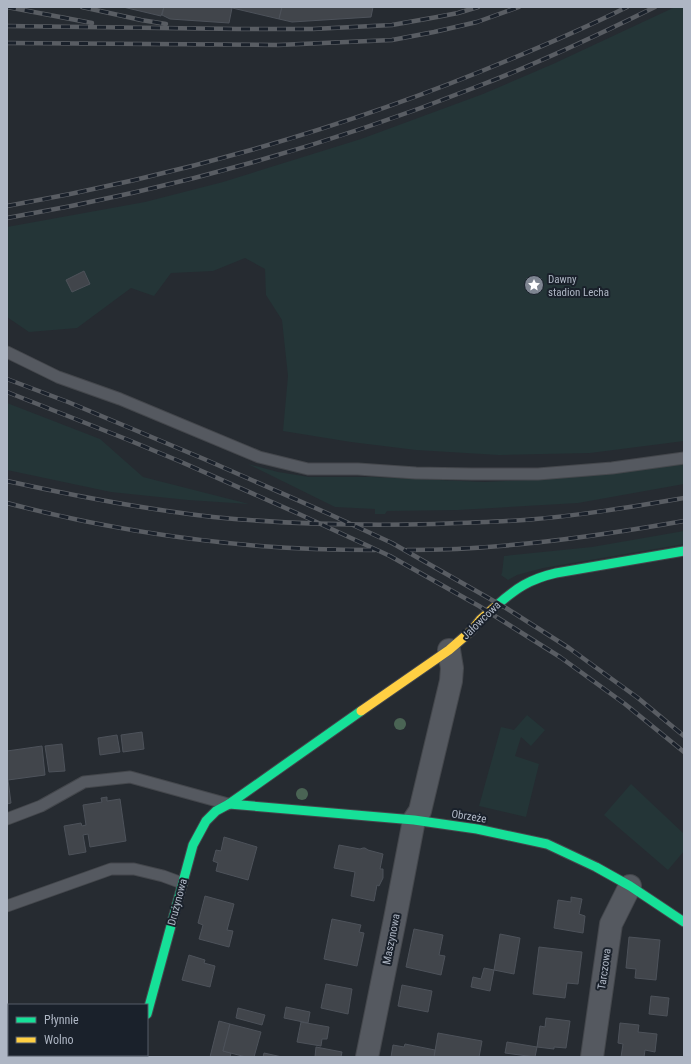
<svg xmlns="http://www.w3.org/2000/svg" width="691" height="1064" font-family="'Roboto Condensed',sans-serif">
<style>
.green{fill:#243537}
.building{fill:#41454b;stroke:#4d525a}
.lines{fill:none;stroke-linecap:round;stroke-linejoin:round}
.lane-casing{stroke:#44474c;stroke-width:13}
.street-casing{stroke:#44474c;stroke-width:24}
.fast-casing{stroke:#44474c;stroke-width:11}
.slow-casing{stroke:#44474c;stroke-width:11}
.lane{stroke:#555960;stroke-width:11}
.street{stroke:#555960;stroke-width:22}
.fast{stroke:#16e098;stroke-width:9}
.slow{stroke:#ffcf43;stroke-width:9}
.rail-casing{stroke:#595d63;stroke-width:4.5}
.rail{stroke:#1a212b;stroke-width:3;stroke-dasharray:9;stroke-linecap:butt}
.tree{fill:#4a6454}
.labels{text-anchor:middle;stroke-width:4;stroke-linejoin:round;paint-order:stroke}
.poi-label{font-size:11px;fill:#aeb6c4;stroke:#1a212b;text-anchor:start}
.street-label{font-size:11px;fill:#aeb6c4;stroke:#1a212b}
</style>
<rect width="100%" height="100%" fill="#262b31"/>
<g class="green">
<polygon points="675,7 684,7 684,441 590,453 499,455 416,450 351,442 283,431 288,376 282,320 266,295 265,269 245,258 213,271 171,273 154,296 131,288 77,328 29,332 7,317 7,227 145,202 223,182 361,139 483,94 553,64"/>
<polygon points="7,403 100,439 143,477 249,504 188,500 111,492 7,470"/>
<polygon points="684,463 684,484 578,503 458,510 387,511 385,514 375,514 375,509 335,507 248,464 278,472 309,477 372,477 484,482 528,480 610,473"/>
<polygon points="684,531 684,544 543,568 517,575 508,580 501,575 502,573 504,556 592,547"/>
<polygon points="527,715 545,730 531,746 521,737 515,756 539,764 526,817 479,806 501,727 514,730"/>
<polygon points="631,784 684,834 684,851 668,870 604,815"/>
</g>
<g class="building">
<polygon points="123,7 164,7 161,16"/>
<polygon points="164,7 227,7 232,8 229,23 170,19 162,15"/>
<polygon points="228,7 282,7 279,19"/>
<polygon points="282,7 373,7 371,17 292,22 279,19"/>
<polygon points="84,271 90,284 72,292 66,280"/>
<polygon points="142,732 144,749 123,752 121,735"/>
<polygon points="117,735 120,752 100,755 98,738"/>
<polygon points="62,744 65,771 49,772 45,746"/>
<polygon points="42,746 45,775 8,780 11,803 7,804 7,751"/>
<polygon points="107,797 107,801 120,799 126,841 90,847 88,834 83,835 86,852 69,855 64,826 81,823 82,826 86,825 83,805 102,802 101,798"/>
<polygon points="224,837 257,847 248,880 216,871 218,863 213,861 216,850 221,851"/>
<polygon points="339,845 360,849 363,848 365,848 368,850 383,854 380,869 383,869 383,878 379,886 377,885 374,901 351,896 355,872 334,868"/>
<polygon points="205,896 234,904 227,930 233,931 229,947 199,939 203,925 198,923"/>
<polygon points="571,897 582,899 579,914 585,916 583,933 554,928 558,900 571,902"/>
<polygon points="332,919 361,925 359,932 364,933 357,966 324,959"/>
<polygon points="414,929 443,935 439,955 445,956 441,975 406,967"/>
<polygon points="500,934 520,938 514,974 494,970"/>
<polygon points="629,937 660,940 656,980 635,978 636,969 626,968"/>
<polygon points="539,947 582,952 578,984 567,983 565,998 533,994"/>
<polygon points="189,955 205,960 204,963 215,966 210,987 182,980"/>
<polygon points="484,968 494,970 490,991 471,987 473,977 481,979"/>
<polygon points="326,984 352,989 348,1014 321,1008"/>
<polygon points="402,985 432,991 428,1012 398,1006"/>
<polygon points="651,996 669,998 667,1016 649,1014"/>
<polygon points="286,1007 310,1012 308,1023 284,1018"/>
<polygon points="238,1008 265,1015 262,1025 236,1018"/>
<polygon points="546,1018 570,1021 566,1048 554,1047 554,1049 537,1047 540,1026 545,1027"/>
<polygon points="219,1021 230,1024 223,1051 231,1053 230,1057 210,1057"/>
<polygon points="301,1022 329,1027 327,1039 322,1039 321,1046 297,1042"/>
<polygon points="620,1023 639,1025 638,1032 657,1034 655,1052 645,1050 644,1057 621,1057 623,1044 618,1043"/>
<polygon points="230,1024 261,1032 254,1057 246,1057 223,1051"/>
<polygon points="438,1033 482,1041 479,1057 434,1057"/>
<polygon points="507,1042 537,1047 535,1057 505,1053"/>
<polygon points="405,1044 435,1050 434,1057 391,1057 393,1045 404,1047"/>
<polygon points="316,1047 342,1052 341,1057 315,1057"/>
<polygon points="264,1053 282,1057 263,1057"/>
</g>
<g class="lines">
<g class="lane-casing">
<g id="lane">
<polyline points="7,352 58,377 120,399 259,457 308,469 358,469 416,473 472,474 538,474 612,468 684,458"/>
<polyline points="7,819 41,806 84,782 130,777 228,804"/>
<polyline points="7,906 111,869 134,869 163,876 182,883"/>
</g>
</g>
<g class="street-casing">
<g id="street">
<polyline points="136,1057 136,1055"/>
<polyline points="367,1057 395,919 414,820 420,811 451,681 452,668 449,650"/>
<polyline points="592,1057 611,924 630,886"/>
</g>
</g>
<g class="fast-casing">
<g id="fast">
<path d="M496 606C516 588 530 579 556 573L684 551"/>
<polyline points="229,804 414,820 477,829 547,844 596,867 630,886 684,922"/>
<polyline points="147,1014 193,845 206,821 216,811 229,804 361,711"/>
</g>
</g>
<g class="slow-casing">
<polyline id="slow" points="361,711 449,650 471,631 480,620 496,606"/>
</g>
<use href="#lane" class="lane"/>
<use href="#street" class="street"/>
<use href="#fast" class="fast"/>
<use href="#slow" class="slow"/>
<g class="rail-casing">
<g id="rail">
<polyline points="7,7 92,23"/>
<polyline points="82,7 141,20 166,24"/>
<polyline points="7,26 238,29 313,29 392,25 437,17 458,13 478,7"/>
<polyline points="7,43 278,45 392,40 434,32 477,22 519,7"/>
<path d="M7 206C181 175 347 128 511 59 550 43 589 26 627 7"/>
<path d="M7 218C168 190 324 147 476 87 537 64 596 36 655 7"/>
<polyline points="7,379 68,402 204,459 329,514 392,543 506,608 569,648 638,698 684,736"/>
<polyline points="7,392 126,439 179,461 299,514 390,556 479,606 560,657 625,704 684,752"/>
<path d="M7 481C75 496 143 509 213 517 287 524 361 526 435 524 465 523 495 522 524 520 578 516 631 507 684 498"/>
<path d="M7 503C90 525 175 539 260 546 298 549 337 550 375 550"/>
<path d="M407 550C500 550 592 537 684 521"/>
</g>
</g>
<use href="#rail" class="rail"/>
</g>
<g class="tree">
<circle cx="400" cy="724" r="6"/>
<circle cx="302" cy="794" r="6"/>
</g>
<defs>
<g id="sight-disc" transform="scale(1)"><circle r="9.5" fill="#7e8591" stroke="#1a212b"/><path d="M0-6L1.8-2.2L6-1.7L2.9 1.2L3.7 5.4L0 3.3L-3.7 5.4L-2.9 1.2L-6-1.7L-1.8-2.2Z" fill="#fff"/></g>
</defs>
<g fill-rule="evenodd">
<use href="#sight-disc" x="534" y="285"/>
</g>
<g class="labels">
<g class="poi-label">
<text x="548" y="283">Dawny<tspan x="548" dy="13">stadion Lecha</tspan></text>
</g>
<g class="street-label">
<text transform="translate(481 620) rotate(-44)" y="4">Jałowcowa</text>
<text transform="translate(469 816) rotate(9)" y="4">Obrzeże</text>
<text transform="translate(177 902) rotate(-75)" y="4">Drużynowa</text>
<text transform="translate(391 939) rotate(-79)" y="4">Maszynowa</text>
<text transform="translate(604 969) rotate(-82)" y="4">Tarczowa</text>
</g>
</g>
<rect width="691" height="1064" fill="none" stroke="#aeb6c4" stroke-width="16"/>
<rect x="8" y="1004" width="140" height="52" fill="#1a212b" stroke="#555d68"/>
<rect x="16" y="1017" width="20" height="6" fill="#16e098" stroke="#555d68"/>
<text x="44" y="1024" font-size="12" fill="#aeb6c4">Płynnie</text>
<rect x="16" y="1037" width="20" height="6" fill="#ffcf43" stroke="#555d68"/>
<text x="44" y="1044" font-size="12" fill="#aeb6c4">Wolno</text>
</svg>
